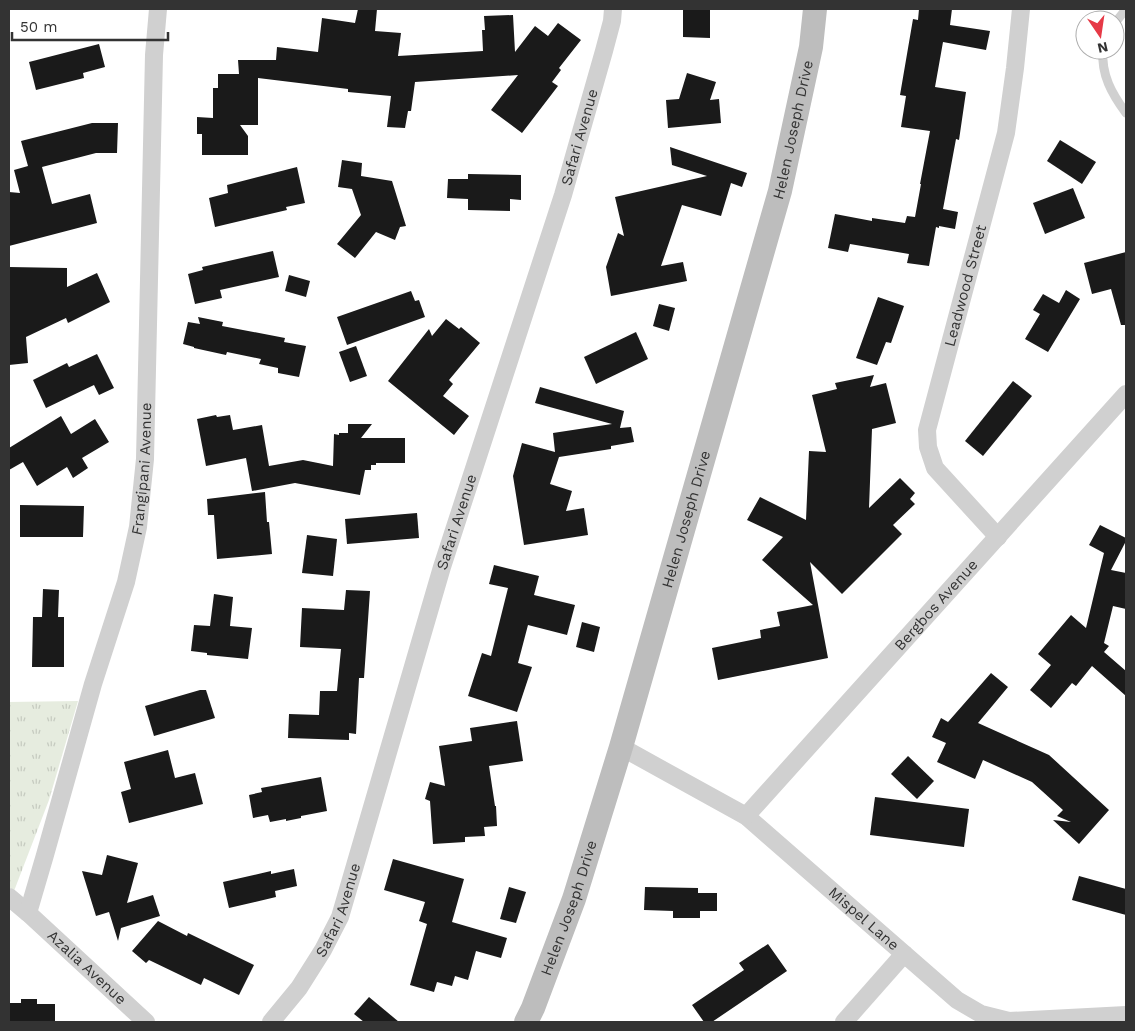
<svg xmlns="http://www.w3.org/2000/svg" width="1135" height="1031" font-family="'Work Sans',sans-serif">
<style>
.grass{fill:url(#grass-tufts)}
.building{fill:#1a1a1a}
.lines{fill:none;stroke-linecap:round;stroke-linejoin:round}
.lane{stroke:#d0d0d0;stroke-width:9}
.street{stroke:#d0d0d0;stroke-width:18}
.secondary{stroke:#bdbdbd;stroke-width:24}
.labels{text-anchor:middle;stroke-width:5;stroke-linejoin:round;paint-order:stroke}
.street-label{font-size:15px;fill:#333;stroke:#fff}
</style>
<defs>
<pattern id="grass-tufts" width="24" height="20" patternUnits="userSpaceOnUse" patternTransform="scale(1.25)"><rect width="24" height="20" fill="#e6ecdf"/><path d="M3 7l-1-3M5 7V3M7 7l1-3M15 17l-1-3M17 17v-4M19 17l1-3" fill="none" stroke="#c6cbc0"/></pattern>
</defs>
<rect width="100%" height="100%" fill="#fff"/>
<polygon class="grass" points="78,701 49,800 14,891 9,887 9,702"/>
<g class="building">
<polygon points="358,9 377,9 375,31 401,33 398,56 483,51 482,30 485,30 484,16 513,15 515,52 535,26 548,36 558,23 581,40 559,68 561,70 552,82 558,86 522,133 491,110 518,75 415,82 411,111 408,111 405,128 387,127 391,96 348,92 348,89 258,78 258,125 240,125 248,136 248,155 202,155 202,134 197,134 197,117 213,118 213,88 218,88 218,74 239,74 238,60 276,60 277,47 318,52 322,18 355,23"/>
<polygon points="683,9 710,9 710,38 683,37"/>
<polygon points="919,9 952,9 950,25 990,31 986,50 943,42 935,87 966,92 959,140 956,139 943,209 958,212 955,229 939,226 939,228 936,227 929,266 907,263 909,254 850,244 848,252 828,248 835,214 872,221 872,218 905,223 907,216 915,217 921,184 920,184 930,131 901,127 906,96 900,95 913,19 918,20"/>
<polygon points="99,44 105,67 83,73 84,78 36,90 29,62"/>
<polygon points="687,73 716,82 710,100 719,99 721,123 668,128 666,100 679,99"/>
<polygon points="92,123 118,123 117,153 96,153 42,167 52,204 90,194 97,223 9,246 9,192 20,193 14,170 28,166 21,141"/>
<polygon points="1060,140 1096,162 1082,184 1047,161"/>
<polygon points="670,147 747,173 742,187 731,183 721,216 682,205 661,266 683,262 687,281 611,296 606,267 618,233 624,236 615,197 707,176 672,165"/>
<polygon points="342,160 362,163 361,176 392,181 406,226 400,227 395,240 376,232 355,258 337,244 361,215 352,189 338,187"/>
<polygon points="297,167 305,203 286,207 287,210 215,227 209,198 228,193 227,185"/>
<polygon points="468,174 521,175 521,200 510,199 510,211 468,210 468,199 447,198 448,179 468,179"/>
<polygon points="1073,188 1085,218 1045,234 1033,203"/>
<polygon points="273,251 279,277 220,290 222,298 195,304 188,274 203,270 202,267"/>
<polygon points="1126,252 1126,325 1121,325 1111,289 1092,294 1084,263"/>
<polygon points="9,267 67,268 67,287 97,273 110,302 68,323 66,318 26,337 28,363 9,365"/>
<polygon points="289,275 310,281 306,297 285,291"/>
<polygon points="1066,290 1080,299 1048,352 1025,339 1040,314 1033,310 1043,294 1059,303"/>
<polygon points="411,291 415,301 419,300 425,317 347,345 337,317"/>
<polygon points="878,297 904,306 891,343 886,342 877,365 856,358"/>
<polygon points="659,304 675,308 669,331 653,326"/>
<polygon points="198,317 223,322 222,326 285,338 284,342 306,346 299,377 278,373 278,368 259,364 261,359 227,352 226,355 194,348 194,347 183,344 188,322 200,324"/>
<polygon points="446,319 459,329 461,327 480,343 449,380 453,384 443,396 469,416 454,435 388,381 429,329 432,336"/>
<polygon points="636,332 648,359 596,384 584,357"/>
<polygon points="356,346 367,376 350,382 339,352"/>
<polygon points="97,354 114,388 99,395 94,385 46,408 33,380 67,363 69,367"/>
<polygon points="874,375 870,387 886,383 896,423 872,429 869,508 900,478 915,493 910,499 915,504 893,525 902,534 842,594 810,562 828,658 718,680 712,648 761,638 760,630 780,626 777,612 813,605 762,560 783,537 747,520 760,497 806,520 809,451 826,452 812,395 837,389 835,383"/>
<polygon points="1013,381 1032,396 983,456 965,441"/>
<polygon points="540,387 624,411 620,428 631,427 634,442 611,446 611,449 559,457 550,484 572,491 566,511 584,508 588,535 524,545 513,476 522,443 555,452 553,433 612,424 535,403"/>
<polygon points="216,415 217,417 230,415 233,430 262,425 269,466 303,460 333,466 334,434 339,435 339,433 348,433 348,424 372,424 361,438 405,438 405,463 376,463 376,465 371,465 371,470 365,470 360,495 295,483 252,491 246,458 206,466 197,419"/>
<polygon points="61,416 71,434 95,419 109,442 82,458 88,468 73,478 67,467 37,486 23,462 9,470 9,448"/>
<polygon points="265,492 267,522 269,522 272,554 217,559 214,515 208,515 207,499"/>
<polygon points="20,505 84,506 83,537 20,537"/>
<polygon points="417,513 419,538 347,544 345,519"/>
<polygon points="1100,525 1126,538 1126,541 1111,570 1126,573 1126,609 1113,606 1104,643 1109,646 1104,652 1126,671 1126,696 1092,666 1076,686 1072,683 1051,708 1030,690 1051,665 1038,654 1071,615 1086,628 1104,553 1089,545"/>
<polygon points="307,535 337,539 333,576 302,573"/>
<polygon points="494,565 539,576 534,595 575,605 567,635 528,625 518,663 532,667 517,712 468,696 482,653 491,656 508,588 489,584"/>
<polygon points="43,589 59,590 58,617 64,617 64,667 32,667 33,617 42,617"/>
<polygon points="346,590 370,591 364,678 359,678 356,734 349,733 349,740 288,738 289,714 319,715 320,691 337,691 341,649 300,647 302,608 344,610"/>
<polygon points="214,594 233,597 230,626 252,628 248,659 207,655 207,653 191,651 194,625 210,626"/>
<polygon points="582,622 600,627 594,652 576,647"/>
<polygon points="991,673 1008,687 978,723 1049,755 1109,810 1079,844 1053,820 1071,822 1057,816 1063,810 1032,782 983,760 975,779 937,762 946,743 932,737 941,718 948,722"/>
<polygon points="200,690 206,690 215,718 154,736 145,706"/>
<polygon points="517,721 523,761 489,766 495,806 496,806 497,826 484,827 485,836 465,837 465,842 433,844 430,801 425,799 430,782 445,786 439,746 472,741 470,728"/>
<polygon points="168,750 175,778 195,773 203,804 129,823 121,792 131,789 124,762"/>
<polygon points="908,756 934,781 917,799 891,774"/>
<polygon points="321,777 327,811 301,816 301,818 286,821 286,819 270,822 268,815 253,818 249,795 262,792 261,788"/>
<polygon points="875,797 969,809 964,847 870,835"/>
<polygon points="107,855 138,863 127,903 153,895 160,916 121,928 118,941 109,912 96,916 82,871 102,875"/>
<polygon points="393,859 464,879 452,922 507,938 501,958 476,951 468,980 455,976 452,986 437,982 434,992 410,985 427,924 419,921 425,902 384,890"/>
<polygon points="294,869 297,886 275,891 276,897 229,908 223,882 271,871 271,874"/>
<polygon points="1079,876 1126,889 1126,915 1072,900"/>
<polygon points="509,887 526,892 516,923 500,919"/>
<polygon points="645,887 698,888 698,893 717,893 717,911 700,911 700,918 673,918 673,911 644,910"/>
<polygon points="158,921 187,936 188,933 254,965 239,995 204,978 201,985 149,960 146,963 132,951"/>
<polygon points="768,944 787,971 712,1022 704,1022 692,1005 744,970 739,963"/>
<polygon points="369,997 399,1022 364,1022 354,1014"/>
<polygon points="21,999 37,999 37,1004 55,1004 55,1022 9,1022 9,1003 21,1003"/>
</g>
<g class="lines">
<g class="lane">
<polyline points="1115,23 1126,9"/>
<path d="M1103 50C1101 75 1112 94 1126 113"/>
</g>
<g class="street">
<path id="s1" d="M998 537 935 468 928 447 927 430 1006 133 1015 68 1021 9"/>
<path id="s2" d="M621 747 746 816 957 1000 981 1014 1009 1021 1126 1015"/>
<path id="s3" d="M746 816 1126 394"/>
<path id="s4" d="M9 897 28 913 146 1022"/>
<path id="s5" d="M28 913 45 855 93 684 126 582 138 527 145 459 154 55 158 9"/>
<path id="s6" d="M271 1022 299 988 323 950 340 917 442 567 563 195 604 51 612 21 613 9"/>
<polyline points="844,1022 904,954"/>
</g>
<path class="secondary" id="s7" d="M526 1022 533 1008 574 899 621 747 780 191 811 47 815 9"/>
</g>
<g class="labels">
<g class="street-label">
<text dy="5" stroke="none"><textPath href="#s7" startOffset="932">Helen Joseph Drive</textPath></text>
<text dy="5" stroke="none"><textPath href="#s6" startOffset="942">Safari Avenue</textPath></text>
<text dy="5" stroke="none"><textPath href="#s1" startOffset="282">Leadwood Street</textPath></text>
<text dy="5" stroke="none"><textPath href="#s5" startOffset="460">Frangipani Avenue</textPath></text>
<text dy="5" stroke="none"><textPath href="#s7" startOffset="528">Helen Joseph Drive</textPath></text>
<text dy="5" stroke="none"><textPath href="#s6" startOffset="538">Safari Avenue</textPath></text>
<text dy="5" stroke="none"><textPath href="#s3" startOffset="284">Bergbos Avenue</textPath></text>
<text dy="5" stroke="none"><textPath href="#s7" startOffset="122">Helen Joseph Drive</textPath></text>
<text dy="5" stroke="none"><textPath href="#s6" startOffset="132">Safari Avenue</textPath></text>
<text dy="5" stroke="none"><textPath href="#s2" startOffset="299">Mispel Lane</textPath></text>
<text dy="5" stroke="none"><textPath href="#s4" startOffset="105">Azalia Avenue</textPath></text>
</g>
</g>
<rect width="1135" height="1031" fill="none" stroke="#333333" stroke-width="20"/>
<g transform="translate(1100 35) rotate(167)"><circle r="24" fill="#ffffff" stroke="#adadad"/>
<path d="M0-4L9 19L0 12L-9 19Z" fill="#e63946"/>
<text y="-8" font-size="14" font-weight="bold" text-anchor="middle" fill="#333333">N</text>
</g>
<path d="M12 32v8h156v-8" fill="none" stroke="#333333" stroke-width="2.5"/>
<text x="20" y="32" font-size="15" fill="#333333" stroke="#ffffff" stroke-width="4" paint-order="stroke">50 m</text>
</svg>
